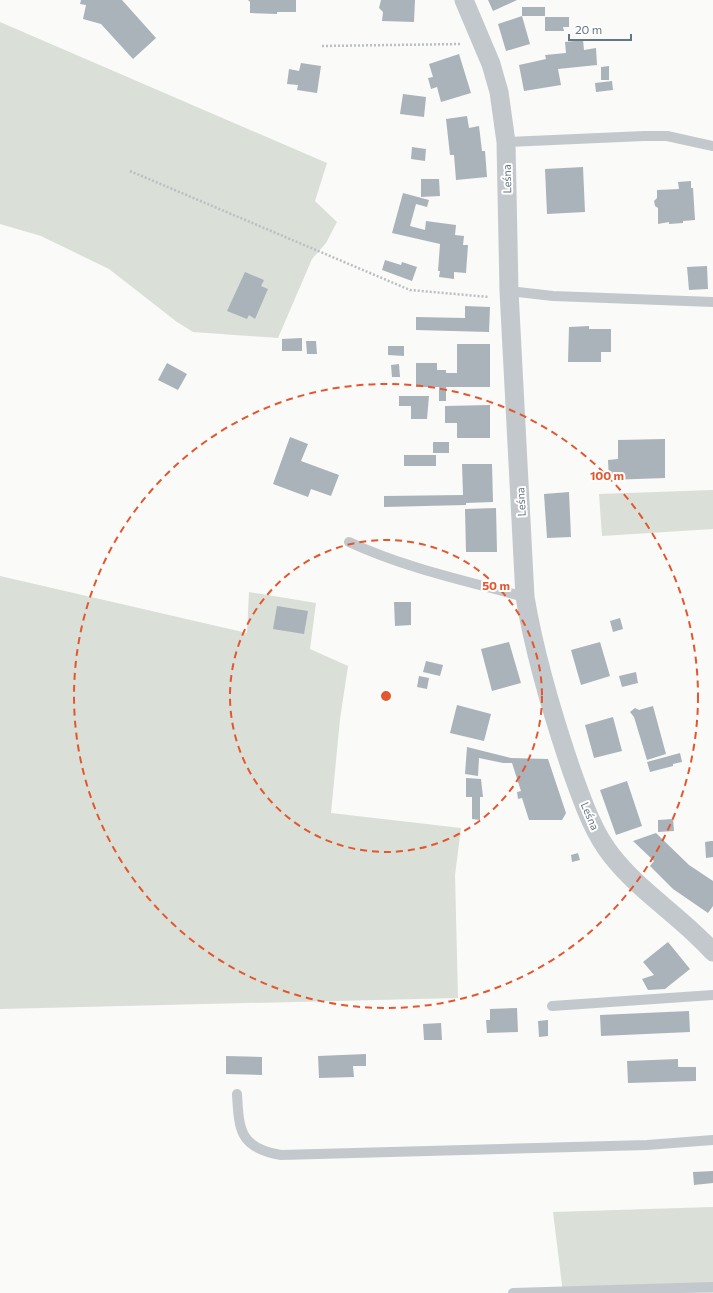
<svg xmlns="http://www.w3.org/2000/svg" width="713" height="1293" font-family="Commissioner,sans-serif">
<style>
.green{fill:#dadfd7}
.building{fill:#aab3b9}
.lines{fill:none;stroke-linecap:round;stroke-linejoin:round}
.path{stroke:#bbbfc2;stroke-width:2.5;stroke-dasharray:2 2;stroke-linecap:butt}
.lane{stroke:#c3c8cc;stroke-width:10}
.street{stroke:#c3c8cc;stroke-width:19}
.ring{fill:none;stroke:#e4572e;stroke-width:2;stroke-dasharray:7 5}
.labels{text-anchor:middle;stroke-width:4;stroke-linejoin:round;paint-order:stroke}
.street-label{font-size:11px;fill:#657683;stroke:#fff}
.centre{fill:#e4572e;stroke:#fff;stroke-width:2}
.ring-label{font-size:12px;text-anchor:middle;font-weight:bold;fill:#e4572e;stroke:#fff;stroke-width:4;stroke-linejoin:round;paint-order:stroke}
</style>
<rect width="100%" height="100%" fill="#fafaf8"/>
<g class="green">
<polygon points="0,22 327,163 315,201 337,222 326,243 312,259 278,338 193,332 177,322 109,269 41,236 0,224"/>
<polygon points="713,490 713,529 602,536 599,494"/>
<polygon points="0,576 247,633 249,592 316,603 310,649 348,666 340,719 331,813 461,828 455,875 458,998 0,1009"/>
<polygon points="713,1207 713,1293 563,1293 553,1212"/>
</g>
<g class="building">
<polygon points="81,0 122,0 156,38 133,59 101,24 83,19 86,5 80,4"/>
<polygon points="248,0 296,0 296,12 277,12 277,14 250,13 250,2"/>
<polygon points="381,0 415,0 414,22 382,21 383,12 379,8"/>
<polygon points="488,0 517,0 493,11"/>
<polygon points="522,7 545,7 545,16 522,16 530,44 506,51 498,24 522,16"/>
<polygon points="545,17 569,17 569,27 563,27 564,31 545,31"/>
<polygon points="583,40 584,50 596,48 597,65 558,69 561,85 524,91 519,65 546,59 545,55 566,53 565,42"/>
<polygon points="459,54 471,93 441,102 437,87 431,89 428,78 433,77 429,64"/>
<polygon points="301,63 321,66 317,93 297,90 298,85 287,84 289,69 299,71"/>
<polygon points="609,66 609,80 601,80 601,67"/>
<polygon points="612,81 613,90 596,92 595,83"/>
<polygon points="403,94 426,97 424,117 400,114"/>
<polygon points="467,116 469,128 479,126 482,151 485,151 487,177 456,180 454,155 450,155 446,119"/>
<polygon points="412,147 426,149 425,161 411,159"/>
<polygon points="583,167 585,212 547,214 545,169"/>
<polygon points="421,179 439,179 440,196 421,197"/>
<polygon points="691,181 691,188 693,188 695,220 683,221 683,223 669,224 669,222 658,224 658,208 655,206 654,201 657,198 657,190 679,189 678,182"/>
<polygon points="403,193 429,200 427,207 416,204 410,226 425,230 426,221 456,225 455,235 464,236 463,245 468,245 466,273 454,272 454,279 439,277 440,271 438,271 440,244 392,233"/>
<polygon points="385,260 401,265 402,262 417,267 412,281 382,270"/>
<polygon points="707,266 708,289 689,290 687,267"/>
<polygon points="245,272 264,280 261,286 268,289 255,319 249,315 247,319 227,311"/>
<polygon points="465,306 490,307 489,332 416,330 416,317 465,318"/>
<polygon points="589,326 589,329 611,329 611,352 601,352 601,362 568,362 569,327"/>
<polygon points="302,338 302,351 282,351 282,339"/>
<polygon points="306,341 316,341 317,354 307,354"/>
<polygon points="457,344 490,344 490,387 446,387 446,401 439,401 439,387 416,387 416,363 437,363 437,370 446,370 446,373 457,373"/>
<polygon points="388,346 404,346 404,356 388,355"/>
<polygon points="167,363 187,374 178,390 158,380"/>
<polygon points="399,364 400,377 392,377 391,365"/>
<polygon points="399,396 429,396 427,419 411,419 411,406 399,406"/>
<polygon points="490,405 490,438 457,438 457,423 445,423 445,406"/>
<polygon points="290,437 308,444 301,461 339,475 331,496 311,489 308,497 273,484"/>
<polygon points="665,439 665,478 609,480 608,460 618,459 618,440"/>
<rect x="433" y="442" width="16" height="11"/>
<rect x="404" y="455" width="32" height="11"/>
<polygon points="462,464 492,464 493,502 466,503 466,505 384,507 384,496 463,495"/>
<polygon points="569,492 571,537 547,538 544,494"/>
<polygon points="496,508 497,552 466,552 465,509"/>
<polygon points="394,602 411,602 411,625 395,626"/>
<polygon points="277,606 308,611 304,634 273,629"/>
<polygon points="620,618 623,629 613,632 610,621"/>
<polygon points="509,642 521,683 492,691 481,649"/>
<polygon points="600,642 610,676 581,685 571,650"/>
<polygon points="426,661 443,665 440,676 423,672"/>
<polygon points="636,672 638,683 622,687 619,676"/>
<polygon points="419,676 429,678 427,689 417,687"/>
<polygon points="457,705 491,714 484,741 450,733"/>
<polygon points="653,706 666,754 647,760 634,717 630,712 635,708 639,710"/>
<polygon points="613,717 622,751 594,758 585,725"/>
<polygon points="467,747 511,758 548,759 566,813 562,820 529,820 522,798 518,799 517,792 521,791 512,763 503,763 479,758 478,776 465,774"/>
<polygon points="680,753 682,762 673,764 673,766 650,772 647,762"/>
<polygon points="466,778 481,779 483,797 480,797 480,820 472,819 472,797 466,797"/>
<polygon points="627,781 642,826 616,835 600,790"/>
<polygon points="673,819 674,831 658,832 658,820"/>
<polygon points="656,833 689,865 713,881 713,906 708,913 673,889 650,866 654,861 633,841"/>
<polygon points="711,841 713,841 713,857 706,858 705,842"/>
<polygon points="578,853 580,860 572,862 571,855"/>
<polygon points="668,942 690,969 665,989 648,990 642,979 654,975 643,962"/>
<polygon points="517,1008 518,1032 487,1033 486,1020 490,1020 490,1009"/>
<polygon points="689,1011 690,1032 601,1036 600,1015"/>
<polygon points="548,1020 548,1036 539,1037 538,1021"/>
<polygon points="441,1023 442,1040 424,1040 423,1024"/>
<polygon points="366,1054 366,1066 353,1066 354,1077 319,1078 318,1056"/>
<polygon points="226,1056 262,1057 262,1075 226,1074"/>
<polygon points="678,1059 678,1067 696,1067 696,1081 628,1083 627,1061"/>
<polygon points="713,1171 713,1183 694,1185 693,1172"/>
</g>
<g class="lines">
<g class="path">
<polyline points="322,46 462,44"/>
<polyline points="130,171 410,290 489,297"/>
</g>
<g class="lane">
<polyline points="506,142 644,136 667,136 713,146"/>
<polyline points="509,291 553,296 713,302"/>
<path d="M349 542C405 568 466 581 525 597"/>
<polyline points="552,1006 713,995"/>
<path d="M237 1094C239 1131 240 1148 281 1155L647 1145 713 1140"/>
<polyline points="513,1293 713,1287"/>
</g>
<path class="street" d="M464 0 491 64 499 92 506 142 509 291 525 597C535 656 552 713 571 769 582 799 592 831 612 856 641 893 682 917 713 952"/>
</g>
<g class="ring">
<circle cx="386" cy="696" r="156"/>
<circle cx="386" cy="696" r="312"/>
</g>
<g class="labels">
<g class="street-label">
<text transform="translate(507 179) rotate(-91)" y="4">Leśna</text>
<text transform="translate(521 502) rotate(-93)" y="4">Leśna</text>
<text transform="translate(590 816) rotate(67)" y="4">Leśna</text>
</g>
</g>
<circle cx="386" cy="696" r="6" class="centre"/>
<g class="ring-label">
<text x="607" y="480">100 m</text>
<text x="496" y="590">50 m</text>
</g>
<path d="M569 34v6h62v-6" fill="none" stroke="#657683" stroke-width="2"/>
<text x="575" y="34" font-size="12" fill="#657683" stroke="#ffffff" stroke-width="3" paint-order="stroke">20 m</text>
</svg>
